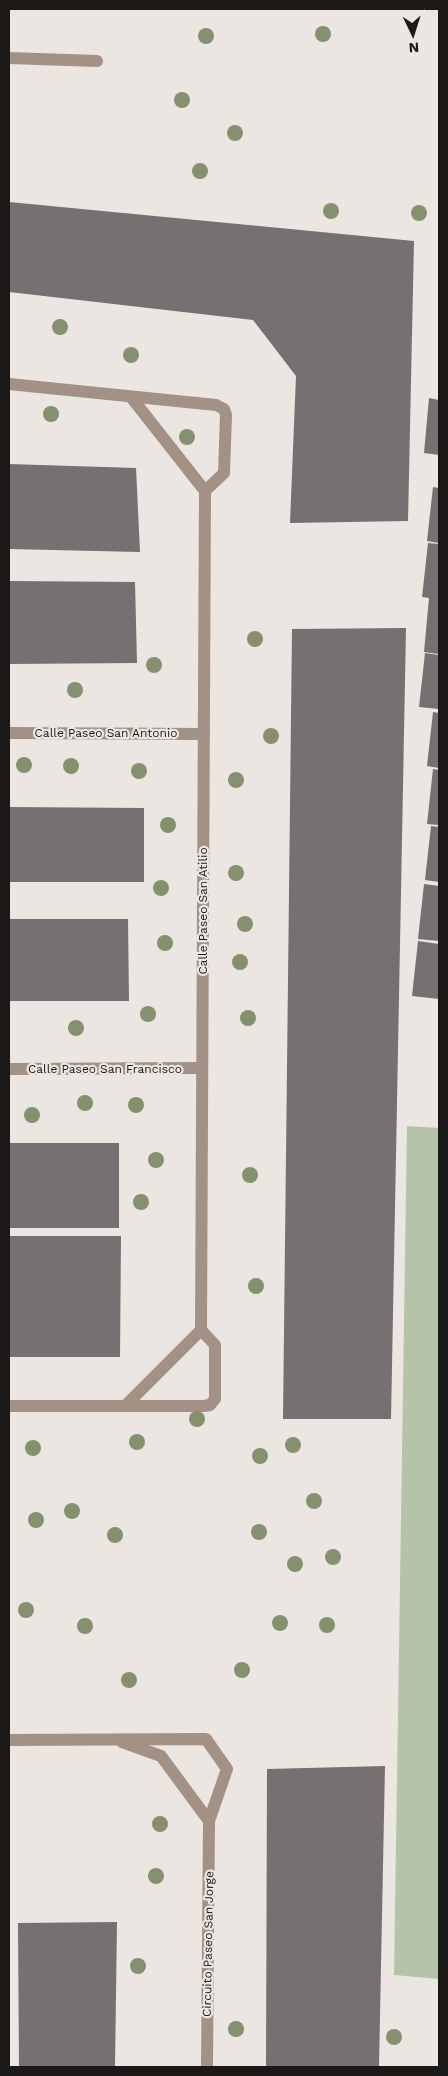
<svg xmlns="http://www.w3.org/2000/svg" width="448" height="2076" font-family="'Work Sans',sans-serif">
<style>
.green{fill:#b5c4a8}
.building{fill:#767072}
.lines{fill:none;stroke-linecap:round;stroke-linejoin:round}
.minor{stroke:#a39185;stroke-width:12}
.tree{fill:#85916e}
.labels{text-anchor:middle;stroke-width:4.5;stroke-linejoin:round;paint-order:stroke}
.street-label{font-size:12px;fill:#1a1917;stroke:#ebe6e1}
</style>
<rect width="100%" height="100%" fill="#ebe6e1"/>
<polygon class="green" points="407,1126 439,1128 439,1979 394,1975"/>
<g class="building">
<polygon points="9,202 414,241 408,521 290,523 296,376 253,320 9,292"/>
<polygon points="429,398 439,400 439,455 424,453"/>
<polygon points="9,464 136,468 140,552 9,549"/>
<polygon points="433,487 439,488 439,543 427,541"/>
<polygon points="428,543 439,544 439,654 424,652 429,598 422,597"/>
<polygon points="9,581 135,582 137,663 9,664"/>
<polygon points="406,628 391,1419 283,1419 292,629"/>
<polygon points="425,653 439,655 439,709 419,707"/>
<polygon points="433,712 439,713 439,768 427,766"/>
<polygon points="433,769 439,770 439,825 427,824"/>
<polygon points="9,807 144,808 144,882 9,882"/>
<polygon points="431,826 439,827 439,882 425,880"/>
<polygon points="424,884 439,886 439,941 418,939"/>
<polygon points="9,919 128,919 129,1001 9,1001"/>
<polygon points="418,941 439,944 439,999 412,996"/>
<rect x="9" y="1143" width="110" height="85"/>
<polygon points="9,1236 121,1236 120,1357 9,1357"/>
<polygon points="385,1766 379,2067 266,2067 267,1769"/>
<polygon points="117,1922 115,2067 19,2067 18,1923"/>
</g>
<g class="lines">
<g class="minor">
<polyline points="9,58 97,61"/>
<polyline points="9,384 216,405 224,409 226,415 224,473 205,491 201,1330 215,1345 215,1399 210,1405 204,1406 9,1406"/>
<polyline points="131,397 205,491"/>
<polyline points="9,733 204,734"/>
<polyline points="9,1069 202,1068"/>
<polyline points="125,1406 201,1330"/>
<polyline points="9,1740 206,1739 227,1769 209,1821 207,2067"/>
<polyline points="122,1742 161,1756 209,1821"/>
</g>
</g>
<g class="tree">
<circle cx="323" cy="34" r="8"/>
<circle cx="206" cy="36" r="8"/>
<circle cx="182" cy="100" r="8"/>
<circle cx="235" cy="133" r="8"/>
<circle cx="200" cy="171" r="8"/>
<circle cx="331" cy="211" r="8"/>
<circle cx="419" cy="213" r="8"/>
<circle cx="60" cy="327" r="8"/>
<circle cx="131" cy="355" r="8"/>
<circle cx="51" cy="414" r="8"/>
<circle cx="187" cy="437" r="8"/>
<circle cx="255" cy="639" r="8"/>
<circle cx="154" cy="665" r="8"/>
<circle cx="75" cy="690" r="8"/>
<circle cx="271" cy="736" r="8"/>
<circle cx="24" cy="765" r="8"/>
<circle cx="71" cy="766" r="8"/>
<circle cx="139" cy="771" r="8"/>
<circle cx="236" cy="780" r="8"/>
<circle cx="168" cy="825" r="8"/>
<circle cx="236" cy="873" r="8"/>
<circle cx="161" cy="888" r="8"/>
<circle cx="245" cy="924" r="8"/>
<circle cx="165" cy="943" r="8"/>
<circle cx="240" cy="962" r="8"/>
<circle cx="148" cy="1014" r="8"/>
<circle cx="248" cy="1018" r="8"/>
<circle cx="76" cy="1028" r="8"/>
<circle cx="85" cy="1103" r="8"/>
<circle cx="136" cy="1105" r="8"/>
<circle cx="32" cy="1115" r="8"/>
<circle cx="156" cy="1160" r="8"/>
<circle cx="250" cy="1175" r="8"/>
<circle cx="141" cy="1202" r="8"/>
<circle cx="256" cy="1286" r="8"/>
<circle cx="197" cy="1419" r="8"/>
<circle cx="137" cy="1442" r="8"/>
<circle cx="293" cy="1445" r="8"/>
<circle cx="33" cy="1448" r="8"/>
<circle cx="260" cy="1456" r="8"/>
<circle cx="314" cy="1501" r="8"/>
<circle cx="72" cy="1511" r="8"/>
<circle cx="36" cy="1520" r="8"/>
<circle cx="259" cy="1532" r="8"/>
<circle cx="115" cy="1535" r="8"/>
<circle cx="333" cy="1557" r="8"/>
<circle cx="295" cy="1564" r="8"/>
<circle cx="26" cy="1610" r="8"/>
<circle cx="280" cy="1623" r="8"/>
<circle cx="327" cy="1625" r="8"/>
<circle cx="85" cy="1626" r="8"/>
<circle cx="242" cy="1670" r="8"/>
<circle cx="129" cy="1680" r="8"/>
<circle cx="160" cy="1824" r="8"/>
<circle cx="156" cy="1876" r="8"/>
<circle cx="138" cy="1966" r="8"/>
<circle cx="236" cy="2029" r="8"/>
<circle cx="394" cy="2037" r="8"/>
</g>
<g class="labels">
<g class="street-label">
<text x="106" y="737">Calle Paseo San Antonio</text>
<text transform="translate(203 911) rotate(-90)" y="4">Calle Paseo San Atilio</text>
<text x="105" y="1073">Calle Paseo San Francisco</text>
<text transform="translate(208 1944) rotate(-89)" y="4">Circuito Paseo San Jorge</text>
</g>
</g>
<rect width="448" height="2076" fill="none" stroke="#1a1917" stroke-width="20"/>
<g transform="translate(413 35) rotate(176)" stroke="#ebe6e1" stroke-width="4" paint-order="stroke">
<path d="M0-4L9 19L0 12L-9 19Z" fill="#1a1917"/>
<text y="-8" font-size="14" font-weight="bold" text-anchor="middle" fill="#1a1917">N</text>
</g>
</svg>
